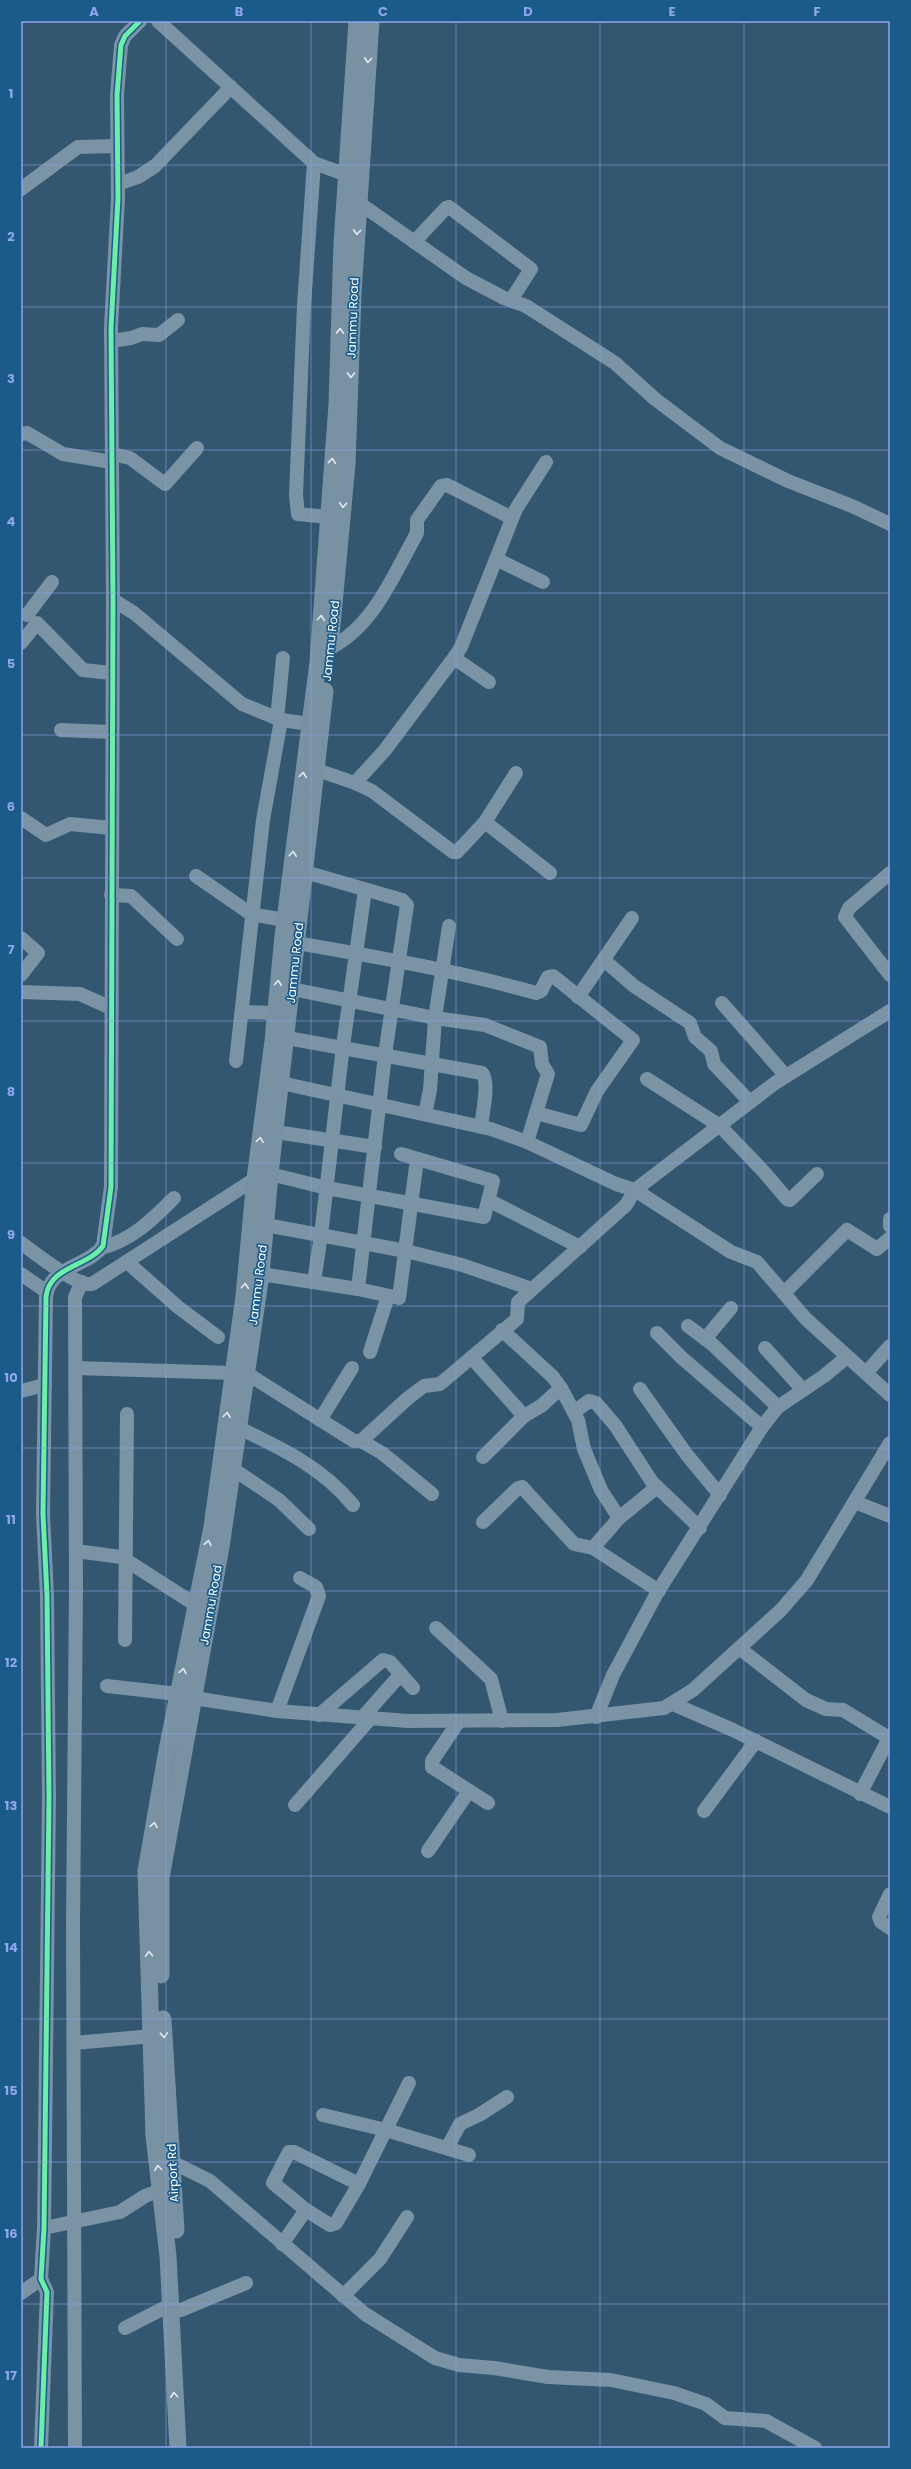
<svg xmlns="http://www.w3.org/2000/svg" width="911" height="2469" font-family="Poppins,sans-serif">
<style>
.lines{fill:none;stroke-linecap:round;stroke-linejoin:round}
.minor{stroke:#7a93a5;stroke-width:14}
.major{stroke:#7992a3;stroke-width:17}
.cycleway-casing{stroke:#1a5b89;stroke-width:8}
.cycleway{stroke:#6deda7;stroke-width:5}
.oneway{stroke:#e4e9ed}
.grid{fill:none;stroke:#8ea6ec;stroke-width:1;stroke-opacity:0.55}
.labels{text-anchor:middle;stroke-width:3.5;stroke-linejoin:round;paint-order:stroke}
.street-label{font-size:12px;fill:#fff;stroke:#1a5b89}
.neatline{fill:none;stroke:#8ea6ec;stroke-width:1.5}
.grid-label{font-size:13px;text-anchor:middle;font-weight:bold;fill:#8ea6ec}
</style>
<rect width="100%" height="100%" fill="#335770"/>
<g class="lines">
<g class="minor">
<polyline points="158,21 314,163 347,175"/>
<polyline points="314,163 304,305 296,495 298,514 328,517"/>
<polyline points="118,184 138,177 155,166 231,87"/>
<polyline points="21,189 78,147 117,146"/>
<polyline points="359,203 466,278 504,298 526,306 615,363 655,399 720,448 788,481 852,506 890,524"/>
<polyline points="414,242 446,208 449,207 531,269 511,300"/>
<polyline points="111,341 131,338 142,334 159,335 178,320"/>
<polyline points="21,434 27,433 63,454 112,462"/>
<polyline points="112,454 130,458 165,484 197,448"/>
<polyline points="496,559 543,582"/>
<polyline points="113,600 134,613 242,704 281,720 310,724"/>
<polyline points="27,615 52,582"/>
<polyline points="21,643 37,623 83,670 111,673"/>
<path d="M330 648C374 626 394 574 417 533V520L441 486 447 485 512 518"/>
<polyline points="454,658 489,682"/>
<polyline points="277,719 283,658"/>
<polyline points="61,730 111,732"/>
<polyline points="317,770 355,783 372,791 453,852 457,852 485,822 516,773"/>
<polyline points="355,783 385,750 454,658 461,647 516,509 546,462"/>
<polyline points="21,818 46,835 70,824 111,828"/>
<polyline points="485,822 550,873"/>
<polyline points="305,872 402,900 407,905 385,1055 358,1289"/>
<polyline points="890,873 849,908 845,917 890,975"/>
<polyline points="196,876 251,914 285,920"/>
<polyline points="111,895 131,896 177,939"/>
<polyline points="21,938 38,953 21,975"/>
<path d="M297 943C377 957 458 971 536 993L541 991 548 977 553 976 633 1040 597 1091 581 1125 536 1113"/>
<polyline points="604,960 634,986 690,1023 695,1037 711,1051 714,1064 750,1102"/>
<polyline points="292,989 435,1018 485,1025 540,1047 542,1064 548,1074 527,1142"/>
<polyline points="21,992 80,994 111,1008"/>
<polyline points="578,997 632,918"/>
<polyline points="722,1003 786,1076"/>
<polyline points="242,1012 276,1013"/>
<path d="M287 1038 482 1073C490 1082 482 1115 481 1127"/>
<polyline points="236,1061 263,820 281,720"/>
<polyline points="647,1079 720,1126 764,1172 787,1199 790,1200 817,1174"/>
<polyline points="281,1083 491,1129 527,1142 616,1184 635,1190 775,1083 890,1011"/>
<polyline points="425,1114 430,1090 435,1018 449,926"/>
<polyline points="276,1132 375,1147"/>
<polyline points="490,1201 580,1247"/>
<polyline points="890,1219 890,1226"/>
<polyline points="266,1225 406,1251 462,1265 532,1289"/>
<path d="M21 1243C35 1253 77 1287 92 1284L255 1179 270 1174 327 1188 484 1217 493 1181 401 1154"/>
<path d="M101 1248C131 1241 153 1219 174 1198"/>
<polyline points="127,1262 178,1307 218,1337"/>
<polyline points="21,1274 47,1292"/>
<polyline points="261,1274 358,1289 399,1298 417,1159"/>
<polyline points="314,1282 321,1235 343,1046 365,890"/>
<polyline points="784,1293 847,1230 877,1249 890,1238"/>
<polyline points="688,1326 712,1344 778,1407"/>
<polyline points="502,1330 553,1377 561,1388 578,1420 584,1449 601,1490 619,1518"/>
<polyline points="657,1333 682,1358 762,1427"/>
<polyline points="705,1339 731,1308"/>
<polyline points="765,1348 803,1390"/>
<polyline points="370,1352 388,1296"/>
<polyline points="472,1358 524,1416"/>
<polyline points="76,1368 233,1373"/>
<polyline points="246,1373 354,1441 361,1441 408,1398 424,1386 440,1384 517,1319 518,1302 626,1205 635,1190 731,1252 757,1262 806,1319 890,1395"/>
<polyline points="866,1373 890,1346"/>
<polyline points="640,1389 687,1455 720,1495"/>
<polyline points="21,1391 45,1385"/>
<polyline points="574,1412 589,1401 596,1403 615,1425 652,1482 700,1528"/>
<polyline points="320,1420 352,1368"/>
<path d="M239 1428C281 1448 323 1468 353 1505"/>
<polyline points="361,1441 382,1453 432,1494"/>
<polyline points="483,1457 524,1416 541,1406 561,1388"/>
<polyline points="233,1469 279,1500 309,1529"/>
<polyline points="855,1502 890,1516"/>
<polyline points="483,1522 518,1488 522,1487 574,1544 593,1548 659,1591"/>
<polyline points="593,1548 619,1518 657,1487"/>
<polyline points="76,1551 121,1557 196,1605"/>
<polyline points="436,1628 491,1679 502,1721"/>
<polyline points="125,1640 127,1414"/>
<polyline points="739,1648 806,1700 826,1709 843,1710 889,1738"/>
<polyline points="107,1686 178,1694"/>
<polyline points="194,1698 277,1711 408,1721 557,1720 664,1708 693,1690 781,1610 807,1580 890,1443"/>
<polyline points="673,1704 733,1730 890,1807"/>
<polyline points="277,1711 319,1596 316,1587 300,1578"/>
<polyline points="319,1715 383,1660 390,1662 413,1688"/>
<polyline points="596,1717 613,1675 657,1593 762,1427 778,1407 824,1376 847,1357"/>
<polyline points="362,1718 401,1674"/>
<polyline points="459,1721 432,1761 432,1767 488,1803"/>
<polyline points="860,1794 890,1736"/>
<polyline points="295,1805 370,1719"/>
<polyline points="704,1811 756,1741"/>
<polyline points="428,1851 469,1791"/>
<polyline points="890,1894 879,1917 881,1922 890,1928"/>
<polyline points="74,2043 153,2036"/>
<polyline points="323,2115 386,2130 469,2155"/>
<polyline points="447,2148 460,2124 479,2115 507,2097"/>
<polyline points="172,2162 210,2181 365,2314 435,2358 459,2365 494,2368 548,2377 611,2380 674,2393 706,2404 725,2418 766,2421 815,2448"/>
<polyline points="306,2210 273,2183 289,2152 294,2152 359,2184"/>
<polyline points="44,2228 120,2212 145,2196 161,2190"/>
<polyline points="282,2244 306,2210 330,2225 336,2223 359,2184 409,2083"/>
<polyline points="21,2293 41,2279"/>
<polyline points="343,2296 380,2259 407,2217"/>
<polyline points="181,2310 246,2283"/>
<polyline points="125,2328 170,2305"/>
<path d="M41 2448 47 2292 41 2279 44 2228 49 1798 47 1596 43 1514 46 1297C49 1266 88 1267 103 1246L111 1187 113 600 111 328 118 198 117 95 121 45 125 36 140 21"/>
<polyline points="75,2448 73,1926 76,1589 75,1297 82,1282"/>
</g>
<g class="major">
<polyline points="330,647 347,464 353,294 371,21"/>
<polyline points="161,1975 161,1878 221,1547 261,1274 270,1174 325,691"/>
<polyline points="163,2019 176,2230"/>
<polyline points="178,2448 168,2256 154,2136 146,1871 167,1750 212,1527 244,1296 255,1179 273,1041 283,936 318,662 337,405 342,243 357,21"/>
</g>
<g class="cycleway-casing">
<path id="cycleway" d="M41 2448 47 2292 41 2279 44 2228 49 1798 47 1596 43 1514 46 1297C49 1266 88 1267 103 1246L111 1187 113 600 111 328 118 198 117 95 121 45 125 36 140 21"/>
</g>
<use href="#cycleway" class="cycleway"/>
</g>
<defs><path id="oneway-chevron" d="M-2-3.5L2.5 0L-2 3.5" fill="none" stroke-width="1.6" stroke-linecap="round" stroke-linejoin="round"/></defs>
<g class="oneway">
<use href="#oneway-chevron" transform="translate(368 60) rotate(94)"/>
<use href="#oneway-chevron" transform="translate(357 232) rotate(94)"/>
<use href="#oneway-chevron" transform="translate(340 331) rotate(-88)"/>
<use href="#oneway-chevron" transform="translate(351 375) rotate(91)"/>
<use href="#oneway-chevron" transform="translate(332 461) rotate(-85)"/>
<use href="#oneway-chevron" transform="translate(343 505) rotate(94)"/>
<use href="#oneway-chevron" transform="translate(321 618) rotate(-86)"/>
<use href="#oneway-chevron" transform="translate(303 775) rotate(-82)"/>
<use href="#oneway-chevron" transform="translate(293 854) rotate(-83)"/>
<use href="#oneway-chevron" transform="translate(278 983) rotate(-85)"/>
<use href="#oneway-chevron" transform="translate(260 1140) rotate(-82)"/>
<use href="#oneway-chevron" transform="translate(245 1286) rotate(-85)"/>
<use href="#oneway-chevron" transform="translate(227 1415) rotate(-82)"/>
<use href="#oneway-chevron" transform="translate(208 1543) rotate(-79)"/>
<use href="#oneway-chevron" transform="translate(183 1671) rotate(-79)"/>
<use href="#oneway-chevron" transform="translate(154 1825) rotate(-80)"/>
<use href="#oneway-chevron" transform="translate(149 1954) rotate(-93)"/>
<use href="#oneway-chevron" transform="translate(164 2035) rotate(87)"/>
<use href="#oneway-chevron" transform="translate(158 2168) rotate(-97)"/>
<use href="#oneway-chevron" transform="translate(174 2395) rotate(-94)"/>
</g>
<path class="grid" d="M166 21V2448M311 21V2448M456 21V2448M600 21V2448M744 21V2448M21 165H890M21 307H890M21 450H890M21 593H890M21 735H890M21 878H890M21 1021H890M21 1163H890M21 1306H890M21 1448H890M21 1591H890M21 1734H890M21 1876H890M21 2019H890M21 2162H890M21 2304H890"/>
<g class="labels">
<g class="street-label">
<text transform="translate(353 318) rotate(-88)" y="4">Jammu Road</text>
<text transform="translate(331 641) rotate(-84)" y="4">Jammu Road</text>
<text transform="translate(295 963) rotate(-84)" y="4">Jammu Road</text>
<text transform="translate(258 1285) rotate(-83)" y="4">Jammu Road</text>
<text transform="translate(211 1605) rotate(-80)" y="4">Jammu Road</text>
<text transform="translate(173 2173) rotate(-93)" y="4">Airport Rd</text>
</g>
</g>
<rect width="911" height="2469" fill="none" stroke="#1a5b89" stroke-width="44"/>
<rect x="22" y="22" width="867" height="2425" class="neatline"/>
<g class="grid-label">
<text x="94" y="16">A</text>
<text x="239" y="16">B</text>
<text x="383" y="16">C</text>
<text x="528" y="16">D</text>
<text x="672" y="16">E</text>
<text x="817" y="16">F</text>
<text x="11" y="98">1</text>
<text x="11" y="241">2</text>
<text x="11" y="383">3</text>
<text x="11" y="526">4</text>
<text x="11" y="668">5</text>
<text x="11" y="811">6</text>
<text x="11" y="954">7</text>
<text x="11" y="1096">8</text>
<text x="11" y="1239">9</text>
<text x="11" y="1382">10</text>
<text x="11" y="1524">11</text>
<text x="11" y="1667">12</text>
<text x="11" y="1810">13</text>
<text x="11" y="1952">14</text>
<text x="11" y="2095">15</text>
<text x="11" y="2238">16</text>
<text x="11" y="2380">17</text>
</g>
</svg>
